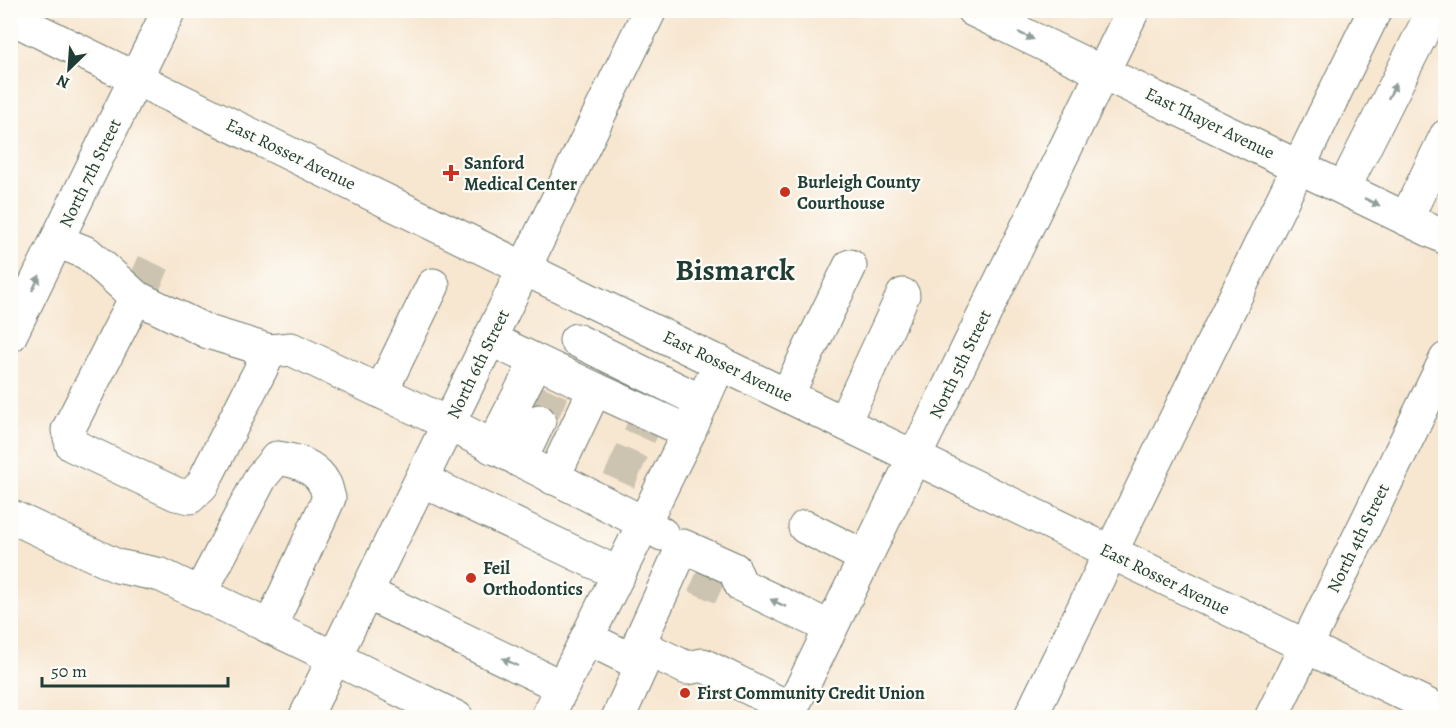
<svg xmlns="http://www.w3.org/2000/svg" width="1456" height="728" font-family="Alegreya,serif">
<style>
.lines{fill:none;stroke-linecap:round;stroke-linejoin:round}
.minor-tunnel{stroke:#ccc4b1;stroke-width:33;stroke-dasharray:33 16;stroke-linecap:butt}
.minor-casing{stroke:#6b786b;stroke-width:35}
.major-casing{stroke:#6b786b;stroke-width:35}
.minor{stroke:#fff;stroke-width:33}
.major{stroke:#fff;stroke-width:33}
.oneway{fill:#8f9e9a}
.poi-dot{fill:#c8321e;stroke:#fdfcf7;stroke-width:2}
.labels{text-anchor:middle;stroke-width:4.5;stroke-linejoin:round;paint-order:stroke}
.street-label{font-size:18px;fill:#1f3d34;stroke:#fdfcf7}
.poi-label{font-size:18px;font-weight:bold;fill:#1f3d34;stroke:#fdfcf7;text-anchor:start}
.town-label{font-size:30px;font-weight:bold;fill:#1f3d34;stroke:#fdfcf7}
</style>
<rect width="100%" height="100%" fill="#fdfcf7"/>
<filter id="ink" filterUnits="userSpaceOnUse"><feTurbulence type="fractalNoise" baseFrequency=".0167" numOctaves="2"/><feDisplacementMap in="SourceGraphic" scale="12" xChannelSelector="R" yChannelSelector="G"/><feConvolveMatrix kernelMatrix="1 2 1 2 8 2 1 2 1" color-interpolation-filters="sRGB"/></filter>
<filter id="wash" filterUnits="userSpaceOnUse"><feTurbulence type="fractalNoise" baseFrequency=".008" numOctaves="4" result="noise"/><feDisplacementMap in="SourceGraphic" scale="24" xChannelSelector="R" yChannelSelector="G"/><feGaussianBlur stdDeviation="1.35" result="paint"/><feColorMatrix in="noise" values="0 0 0 0 0 0 0 0 0 0 0 0 0 0 0 0 0 1.4 0 .05"/><feComposite in="paint" operator="in"/></filter>
<g filter="url(#wash)">
<rect width="100%" height="100%" fill="#f7e6d0"/>
</g>
<g filter="url(#ink)">
<g class="lines">
<g class="minor-tunnel">
<polyline points="132,271 167,287"/>
<polyline points="539,421 554,388"/>
<polyline points="619,481 646,421"/>
<polyline points="695,576 722,588"/>
</g>
<g class="minor-casing">
<g id="minor">
<polyline points="973,10 1446,238"/>
<polyline points="10,17 593,302 1446,714"/>
<polyline points="1344,188 1431,15 1446,22"/>
<polyline points="1406,219 1446,136"/>
<polyline points="57,241 87,253 136,297 208,332 270,351 291,349 449,424 644,523 689,432 720,362"/>
<polyline points="136,297 68,430 72,445 176,494 190,497 202,485 270,351"/>
<polyline points="490,339 595,389 553,478"/>
<polyline points="576,340 703,402"/>
<polyline points="595,389 689,432"/>
<polyline points="381,392 433,285"/>
<polyline points="787,395 850,266"/>
<polyline points="844,422 903,295"/>
<polyline points="492,447 536,362"/>
<polyline points="520,461 539,421"/>
<polyline points="422,480 619,574"/>
<polyline points="10,516 117,566 161,575 335,658 457,718"/>
<polyline points="805,527 865,557"/>
<path d="M200 593 261 477 277 458C294 460 315 466 324 483 327 487 327 493 329 498L270 627"/>
<polyline points="367,593 562,687"/>
<polyline points="587,638 642,665 618,718"/>
<polyline points="791,709 703,665 687,668 645,648 641,639 683,546 734,569 741,585 831,628"/>
<polyline points="305,718 650,10"/>
<polyline points="547,718 644,523 662,534"/>
<polyline points="787,718 1133,10"/>
<polyline points="1030,718 1375,10"/>
<polyline points="1271,718 1446,359"/>
</g>
</g>
<g class="major-casing">
<polyline id="major" points="10,336 169,10"/>
</g>
<use href="#minor" class="minor"/>
<use href="#major" class="major"/>
</g>
<defs><path id="oneway-solid" d="M-6-.8H1V-3.2L6.5 0L1 3.2V.8H-6Z" transform="scale(1.5)"/></defs>
<g class="oneway">
<use href="#oneway-solid" transform="translate(1026 36) rotate(25)"/>
<use href="#oneway-solid" transform="translate(1392 91) rotate(-63)"/>
<use href="#oneway-solid" transform="translate(1372 202) rotate(26)"/>
<use href="#oneway-solid" transform="translate(36 283) rotate(-64)"/>
<use href="#oneway-solid" transform="translate(778 603) rotate(-154)"/>
<use href="#oneway-solid" transform="translate(510 662) rotate(-154)"/>
</g>
</g>
<g class="poi-dot">
<path d="M448 164h6v6h6v6h-6v6h-6v-6h-6v-6h6z"/>
<circle cx="785" cy="192" r="6"/>
<circle cx="471" cy="578" r="6"/>
<circle cx="685" cy="693" r="6"/>
</g>
<g class="labels">
<g class="street-label">
<text transform="translate(1210 123) rotate(26)" y="6">East Thayer Avenue</text>
<text transform="translate(291 154) rotate(26)" y="6">East Rosser Avenue</text>
<text transform="translate(90 173) rotate(-64)" y="6">North 7th Street</text>
<text transform="translate(478 364) rotate(-64)" y="6">North 6th Street</text>
<text transform="translate(960 364) rotate(-64)" y="6">North 5th Street</text>
<text transform="translate(728 366) rotate(26)" y="6">East Rosser Avenue</text>
<text transform="translate(1358 538) rotate(-64)" y="6">North 4th Street</text>
<text transform="translate(1165 579) rotate(26)" y="6">East Rosser Avenue</text>
</g>
<g class="poi-label">
<text x="464" y="169">Sanford<tspan x="464" dy="21">Medical Center</tspan></text>
<text x="797" y="188">Burleigh County<tspan x="797" dy="21">Courthouse</tspan></text>
<text x="483" y="574">Feil<tspan x="483" dy="21">Orthodontics</tspan></text>
<text x="697" y="699">First Community Credit Union</text>
</g>
<g class="town-label">
<text x="735" y="280">Bismarck</text>
</g>
</g>
<rect width="1456" height="728" fill="none" stroke="#fdfcf7" stroke-width="36"/>
<g transform="translate(69 69) rotate(205)" stroke="#fdfcf7" stroke-width="4.5" paint-order="stroke">
<path d="M0-4.5L10 22L0 15L-10 22Z" fill="#1f3d34"/>
<text y="-9" font-size="16" font-weight="bold" text-anchor="middle" fill="#1f3d34">N</text>
</g>
<path d="M42 677v9h186v-9" fill="none" stroke="#1f3d34" stroke-width="3"/>
<text x="51" y="677" font-size="18" fill="#1f3d34" stroke="#fdfcf7" stroke-width="4.5" paint-order="stroke">50 m</text>
</svg>
